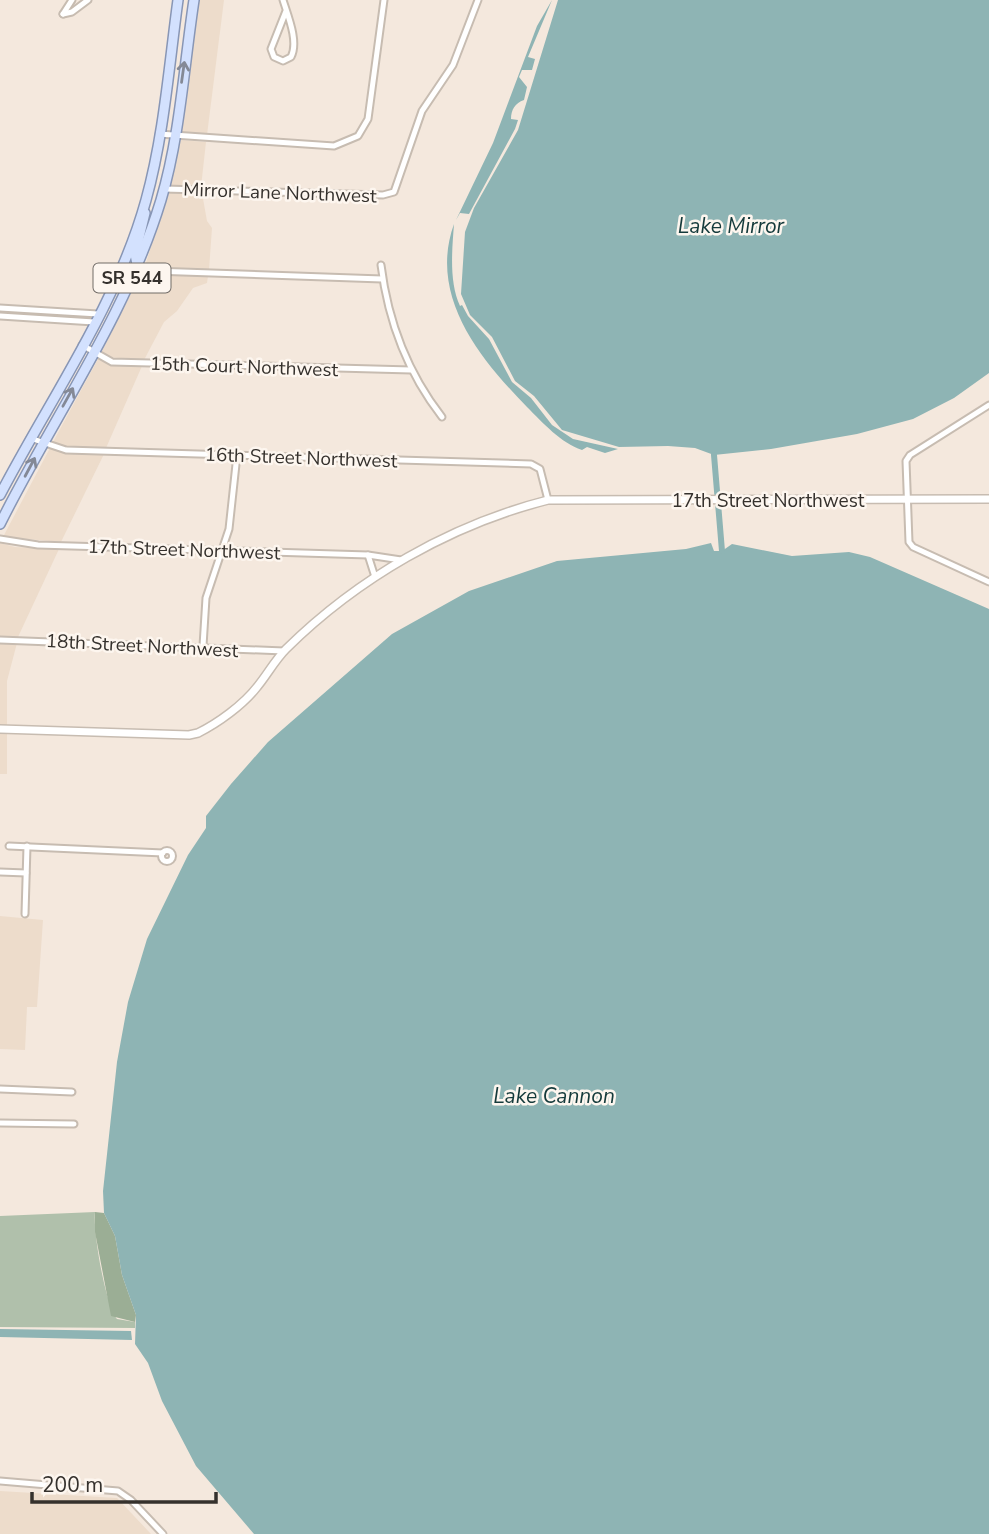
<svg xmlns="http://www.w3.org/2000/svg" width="989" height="1534" font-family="'Nunito Sans',sans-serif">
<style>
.built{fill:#eddccb}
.green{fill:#b0c0ab}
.forest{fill:#9bae95}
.water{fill:#8eb4b4}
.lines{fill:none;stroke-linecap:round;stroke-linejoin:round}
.canal{stroke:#8eb4b4;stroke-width:6}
.minor-casing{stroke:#c7bcb1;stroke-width:9}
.tertiary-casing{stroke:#c7bcb1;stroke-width:10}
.primary-casing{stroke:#8896b5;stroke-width:12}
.minor{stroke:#fff;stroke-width:5}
.tertiary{stroke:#fff;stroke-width:7}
.primary{stroke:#d3e1fe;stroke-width:9}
.oneway{stroke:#848996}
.labels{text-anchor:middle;stroke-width:5;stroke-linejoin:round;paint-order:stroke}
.shield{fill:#fdf6ef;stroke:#716c67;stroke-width:2}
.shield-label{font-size:18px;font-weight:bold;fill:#35312d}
.street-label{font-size:19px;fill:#35312d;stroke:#fdf6ef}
.water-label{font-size:21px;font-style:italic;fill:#143a3b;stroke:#fdf6ef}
</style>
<rect width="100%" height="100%" fill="#f4e8dd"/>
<g class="built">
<polygon points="199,0 224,0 207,135 180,133"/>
<polygon points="179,140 206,142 201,187 170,186"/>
<polygon points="168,192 202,193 207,221 212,228 209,270 145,266"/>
<polygon points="142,272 208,276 207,283 193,288 177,311 164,322 144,360 107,357 101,353"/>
<polygon points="98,359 112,365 142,366 106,448 66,447 53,442"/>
<polygon points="50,448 65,453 104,454 61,542 3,537"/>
<polygon points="0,543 15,547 59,549 18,637 0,637"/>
<polygon points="0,643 17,643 7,681 7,726 0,726"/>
<rect x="0" y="732" width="7" height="42"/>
<polygon points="0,916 43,920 37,1007 27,1007 25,1050 0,1049"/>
<polygon points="0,1491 117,1498 151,1534 0,1534"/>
</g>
<path class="green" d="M95 1212C93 1233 105 1303 117 1319L135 1322V1328L0 1327V1216Z"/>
<polygon class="forest" points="95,1212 104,1213 115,1236 122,1275 136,1315 135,1322 111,1316 95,1232"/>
<g class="water">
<path d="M552 0 528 57 535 59 532 70H522L519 77 527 87 524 100C515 103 511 110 511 119L518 120 515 129 469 214 460 213 456 220 493 143 537 26Z"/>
<polygon points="558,0 989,0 989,373 954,398 913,419 857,434 771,449 714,455 695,448 668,446 619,447 562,430 534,396 515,381 492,337 470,315 461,294 465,232 474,208 518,130"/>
<path d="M454 224C452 251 449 282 460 306L462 305 468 316 489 339 512 382 531 398 552 425 573 439 618 449 605 453 587 447 582 450C561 443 543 423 527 407 480 359 428 296 454 224Z"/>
<polygon points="711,543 714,551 722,551 732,544 792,556 849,552 870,557 989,609 989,1534 254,1534 196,1466 162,1401 148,1363 135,1344 136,1315 122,1275 115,1236 104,1213 103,1191 117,1062 128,1002 147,939 188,855 206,828 206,816 231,784 268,742 392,634 469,591 557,561 686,549"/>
<polygon points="0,1329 131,1331 132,1340 0,1337"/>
</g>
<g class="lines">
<polyline class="canal" points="714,455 722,551"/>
<g class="minor-casing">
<g id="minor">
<path d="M283 0C288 16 299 42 291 57L283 61 274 57 271 49 286 11"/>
<polyline points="63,14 72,12 88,0"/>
<polyline points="63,14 72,0"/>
<polyline points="159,134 334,146 358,136 368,119 384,0"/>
<polyline points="164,189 383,195 394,192 422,111 453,65 478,0"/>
<path d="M381 265C388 321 407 372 442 417"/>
<polyline points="137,267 153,271 382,279"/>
<polyline points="0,308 98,314"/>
<polyline points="0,316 94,322"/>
<polyline points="82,345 112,362 411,370"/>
<polyline points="989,405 910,455 906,461 909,542 913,547 989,582"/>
<polyline points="30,438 66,450 531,464 540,469 548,500"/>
<polyline points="0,539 38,545 368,555 401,560"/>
<polyline points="368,555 375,577"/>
<polyline points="0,640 284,651"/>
<polyline points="203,646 206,598 229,529 237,455"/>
<polyline points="9,846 163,853"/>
<circle cx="167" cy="856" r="5.5"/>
<polyline points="0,872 26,873"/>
<polyline points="25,914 27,846"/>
<polyline points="0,1089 72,1092"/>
<polyline points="0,1123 74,1124"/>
<polyline points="0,1481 118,1491 131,1500 163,1534"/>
</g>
</g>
<g class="tertiary-casing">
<path id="tertiary" d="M0 729 189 735 198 733C218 723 243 705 257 687 267 675 275 660 286 649 358 578 450 525 548 500L989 499"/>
</g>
<g class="primary-casing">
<g id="primary">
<polyline points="137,264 135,254 145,213"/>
<path d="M0 495C50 399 117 305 146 200 164 135 169 66 178 0"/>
<path d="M0 524C54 416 126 316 161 200 180 136 184 66 194 0"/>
</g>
</g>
<use href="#minor" class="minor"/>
<use href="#tertiary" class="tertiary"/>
<use href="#primary" class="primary"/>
</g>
<defs><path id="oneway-shaft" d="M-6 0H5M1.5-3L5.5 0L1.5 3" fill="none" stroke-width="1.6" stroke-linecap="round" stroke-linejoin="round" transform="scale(1.75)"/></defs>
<g class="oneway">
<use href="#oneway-shaft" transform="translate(183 72) rotate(-82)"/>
<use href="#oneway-shaft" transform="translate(68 397) rotate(-61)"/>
<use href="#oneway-shaft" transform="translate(30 467) rotate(-62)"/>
</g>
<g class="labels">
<rect class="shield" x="93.5" y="263.5" width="77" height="29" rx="5"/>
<g class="shield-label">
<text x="132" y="284">SR 544</text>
</g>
<g class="street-label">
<text transform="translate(280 192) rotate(2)" y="7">Mirror Lane Northwest</text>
<text transform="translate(244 366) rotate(2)" y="7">15th Court Northwest</text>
<text transform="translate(301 457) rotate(2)" y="7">16th Street Northwest</text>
<text x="768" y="507">17th Street Northwest</text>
<text transform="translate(184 549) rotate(2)" y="7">17th Street Northwest</text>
<text transform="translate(142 645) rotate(3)" y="7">18th Street Northwest</text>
</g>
<g class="water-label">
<text x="731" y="233">Lake Mirror</text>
<text x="554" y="1103">Lake Cannon</text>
</g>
</g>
<path d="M32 1492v10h184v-10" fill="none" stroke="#35312d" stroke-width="3.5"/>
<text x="42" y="1492" font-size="21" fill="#35312d" stroke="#fdf6ef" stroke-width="5" paint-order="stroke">200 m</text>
</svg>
